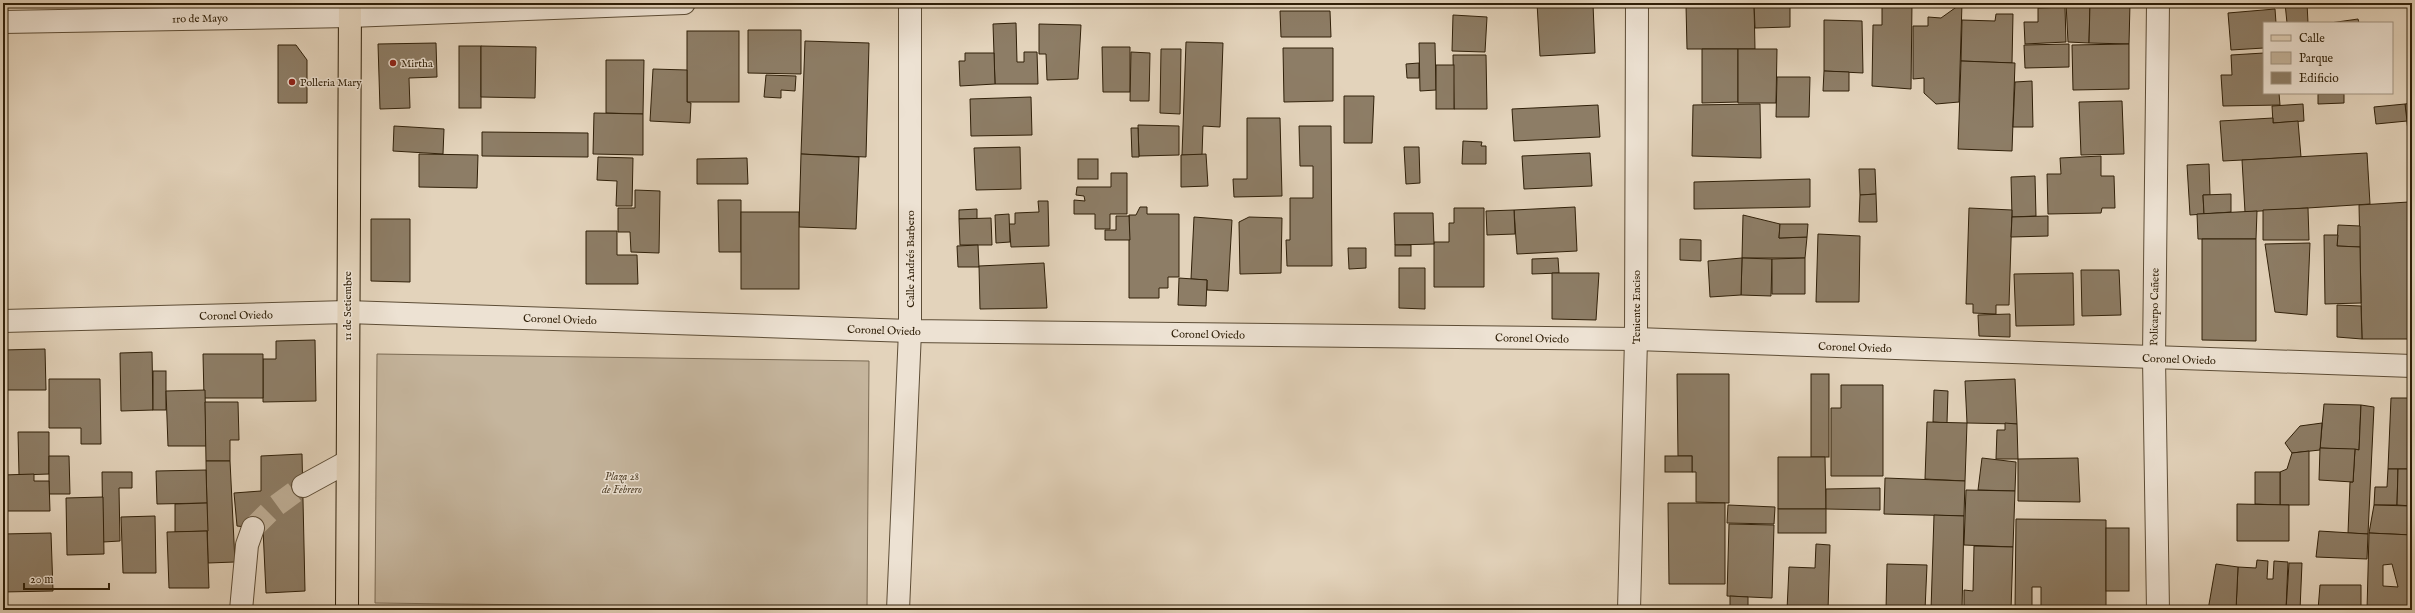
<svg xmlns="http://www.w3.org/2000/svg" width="2415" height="613" font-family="'IM FELL English',serif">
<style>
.green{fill:#c5b59d;stroke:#7a6a53}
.building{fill:#8d7d66;stroke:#302009;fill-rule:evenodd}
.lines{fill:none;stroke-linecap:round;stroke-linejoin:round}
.minor-tunnel{stroke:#bfaf97;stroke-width:22;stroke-dasharray:22 11;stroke-linecap:butt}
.minor-casing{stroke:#5d4d36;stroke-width:24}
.major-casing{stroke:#302009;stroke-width:24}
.minor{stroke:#ede2d3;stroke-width:22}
.major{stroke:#e3d3bb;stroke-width:22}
.poi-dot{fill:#8f2418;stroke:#ede2d3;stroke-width:1.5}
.labels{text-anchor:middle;stroke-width:3;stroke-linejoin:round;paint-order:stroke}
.street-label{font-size:11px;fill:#302009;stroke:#ede2d3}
.poi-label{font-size:11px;fill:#302009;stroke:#ede2d3;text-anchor:start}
.park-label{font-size:11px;font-style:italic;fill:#55452e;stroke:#ede2d3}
</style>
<rect width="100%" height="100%" fill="#e3d3bb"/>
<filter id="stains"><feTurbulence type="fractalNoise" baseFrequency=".005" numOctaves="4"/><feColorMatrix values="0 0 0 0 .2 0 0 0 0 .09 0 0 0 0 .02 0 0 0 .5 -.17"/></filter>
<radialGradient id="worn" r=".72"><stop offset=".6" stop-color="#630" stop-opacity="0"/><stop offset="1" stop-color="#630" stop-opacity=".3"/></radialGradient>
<polygon class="green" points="377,354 869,361 867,609 375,603"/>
<g class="building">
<polygon points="1537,3 1555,3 1555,6 1593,4 1595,53 1540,56"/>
<polygon points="1709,3 1754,3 1755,49 1687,49 1686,5"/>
<polygon points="1754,3 1790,3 1790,27 1755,28"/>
<polygon points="1882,3 1912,3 1911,89 1872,86 1873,25 1882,25"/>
<polygon points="1962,3 1959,102 1936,104 1924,93 1924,78 1913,79 1913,26 1928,26 1928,17 1941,18"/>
<polygon points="2029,3 2066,3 2066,6 2029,7"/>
<polygon points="2066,3 2090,3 2089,43 2068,42"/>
<polygon points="2090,3 2130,3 2129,44 2089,43"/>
<polygon points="2285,3 2307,3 2308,23 2287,23"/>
<polygon points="2065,7 2066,42 2025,44 2024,22 2038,22 2038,8"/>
<polygon points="2275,9 2276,23 2264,23 2264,48 2231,50 2228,13"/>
<polygon points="1280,11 1330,11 1331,37 1281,37"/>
<polygon points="1996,14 2013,14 2012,63 1961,61 1962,20 1995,21"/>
<polygon points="1453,15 1487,17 1485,52 1452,51"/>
<polygon points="2358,19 2359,23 2330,23"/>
<polygon points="1824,20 1862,21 1863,73 1824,71"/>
<polygon points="1016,23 1017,62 1024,62 1024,52 1037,52 1038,84 995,84 993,24"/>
<polygon points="1039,24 1081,25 1078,79 1047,80 1046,54 1039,54"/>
<polygon points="748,30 801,30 801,74 748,73"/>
<rect x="687" y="31" width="52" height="71"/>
<polygon points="805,41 869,43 866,157 801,154"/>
<polygon points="1186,42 1223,43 1220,127 1203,126 1202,155 1182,155"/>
<polygon points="436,43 437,77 409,78 410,108 380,109 378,44"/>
<polygon points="1419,43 1435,43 1436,90 1420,91"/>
<polygon points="2069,44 2069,67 2025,68 2024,45"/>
<polygon points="2129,44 2129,89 2073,90 2072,45"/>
<polygon points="278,45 296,45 307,60 307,103 278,103"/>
<rect x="459" y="46" width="22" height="62"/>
<polygon points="481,46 536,47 535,98 481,97"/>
<polygon points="1102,47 1130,47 1130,92 1103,92"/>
<polygon points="1283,48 1333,48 1333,101 1284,102"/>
<polygon points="1161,49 1181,49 1180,114 1160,113"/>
<polygon points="1702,49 1738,49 1738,102 1702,103"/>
<polygon points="1738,49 1777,49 1776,103 1738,103"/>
<polygon points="1131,52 1150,53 1149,101 1130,101"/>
<polygon points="965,53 994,53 995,84 960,86 959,61 965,61"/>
<polygon points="2264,53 2264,93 2279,93 2280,105 2223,106 2221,75 2232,75 2231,55"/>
<polygon points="1453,55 1486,55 1487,109 1454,109"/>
<polygon points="606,60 644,60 643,114 606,113"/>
<polygon points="1961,61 2015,63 2012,151 1958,149"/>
<polygon points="1419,63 1419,78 1407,78 1406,64"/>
<rect x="1436" y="65" width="18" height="44"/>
<polygon points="653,69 687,70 687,102 691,103 690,123 650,121"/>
<polygon points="1824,71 1849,72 1849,91 1823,91"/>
<polygon points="766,75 796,76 795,91 781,90 781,98 764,97"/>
<polygon points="1777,77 1810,77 1809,117 1776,117"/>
<polygon points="2032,81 2033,127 2013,127 2015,82"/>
<polygon points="2318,94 2344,94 2344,103 2318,104"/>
<polygon points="1344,96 1374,96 1372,143 1344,143"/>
<polygon points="1031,97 1032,135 971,136 970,99"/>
<polygon points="2122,101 2124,154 2081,155 2079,102"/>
<polygon points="2412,103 2412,140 2409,140 2405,104"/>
<polygon points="1760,104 1761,158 1692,156 1693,105"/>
<polygon points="2303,104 2304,121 2273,123 2272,106"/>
<polygon points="2405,104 2407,121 2376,124 2374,107"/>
<polygon points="1598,105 1600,137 1514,141 1512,109"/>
<polygon points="594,113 643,114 643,155 593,154"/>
<polygon points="1247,118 1280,118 1282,196 1234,197 1233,179 1247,179"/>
<polygon points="2273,118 2273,123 2298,121 2301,157 2223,161 2220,121"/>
<polygon points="1138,125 1179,126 1179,155 1139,156"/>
<polygon points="394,126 444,129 443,154 393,151"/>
<polygon points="1299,126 1331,126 1332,266 1287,266 1286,240 1290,240 1290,198 1313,198 1313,166 1300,166"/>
<polygon points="1131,128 1138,128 1139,157 1132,157"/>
<polygon points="482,132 588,133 588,157 482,156"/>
<polygon points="1463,141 1482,142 1481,146 1486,146 1486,164 1462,164"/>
<polygon points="1020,147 1021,189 976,190 974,148"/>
<polygon points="1404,147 1419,147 1420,183 1406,184"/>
<polygon points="1590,153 1592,186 1524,189 1522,156"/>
<polygon points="2367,153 2370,204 2245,212 2242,160"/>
<polygon points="419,154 478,155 477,188 419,187"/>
<polygon points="801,154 859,157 856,229 799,227"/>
<polygon points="1206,154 1208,186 1181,187 1181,155"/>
<polygon points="2101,156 2101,176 2114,176 2115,208 2102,208 2101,213 2048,214 2047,174 2061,174 2060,158"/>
<polygon points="598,157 633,158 632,206 616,206 617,181 597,180"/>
<polygon points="747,158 748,184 697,184 697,159"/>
<rect x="1078" y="159" width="20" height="20"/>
<polygon points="2209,164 2210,195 2203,195 2204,214 2190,215 2187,165"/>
<polygon points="1859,169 1875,169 1876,194 1860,195"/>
<polygon points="1111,173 1127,173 1127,214 1110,214 1110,229 1095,229 1095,214 1074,214 1074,200 1085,201 1084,196 1076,195 1077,187 1111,187"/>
<polygon points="2035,176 2036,216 2012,217 2011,177"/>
<polygon points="1810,179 1810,207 1694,209 1694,182"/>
<polygon points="635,190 660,191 659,253 631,252 630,232 618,232 618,208 635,208"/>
<polygon points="1876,194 1877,222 1859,222 1860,195"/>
<polygon points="2231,194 2231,212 2204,214 2203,195"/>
<polygon points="718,200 741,200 741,252 719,252"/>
<polygon points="1038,201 1048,201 1049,246 1011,247 1009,224 1015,224 1015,213 1039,212"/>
<polygon points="2409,202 2412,339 2362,339 2359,205"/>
<polygon points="1140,207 1147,207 1147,214 1179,214 1179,277 1168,277 1168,288 1159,288 1159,298 1129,298 1129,215 1136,215"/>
<polygon points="1575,207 1577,251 1517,254 1514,210"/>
<polygon points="1454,208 1484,208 1484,287 1434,287 1434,242 1449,242 1449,223 1454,223"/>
<polygon points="1969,208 2012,210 2009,305 1996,305 1996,314 1973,313 1973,304 1966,304"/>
<polygon points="2308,208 2309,240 2263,240 2263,210"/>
<polygon points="977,209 977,219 959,219 959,210"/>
<polygon points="1514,210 1515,234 1487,235 1486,211"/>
<polygon points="2257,211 2256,239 2198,239 2197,214"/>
<rect x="741" y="212" width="58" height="77"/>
<polygon points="1394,213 1433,213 1434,244 1395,245"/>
<polygon points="1009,214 1010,242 996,243 995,215"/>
<polygon points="1743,215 1780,224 1779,238 1807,237 1805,258 1742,258"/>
<polygon points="1116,216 1129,216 1130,240 1105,240 1105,230 1116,230"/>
<polygon points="2048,216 2048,236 2011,237 2012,217"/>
<polygon points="1194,217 1232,220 1228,291 1207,290 1207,280 1191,279"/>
<polygon points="1249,217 1282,218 1281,273 1240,274 1239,222"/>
<polygon points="991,218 992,245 960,245 959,219"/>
<polygon points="371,219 410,219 410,282 371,281"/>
<polygon points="1780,224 1808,224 1807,237 1779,238"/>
<polygon points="2338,225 2360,226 2360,247 2337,246"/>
<polygon points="586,231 617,231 617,255 637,255 638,284 586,284"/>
<polygon points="1818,234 1860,236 1859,302 1816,302"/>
<polygon points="2324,235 2338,235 2337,246 2360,247 2361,303 2325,304"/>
<polygon points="1680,239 1701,240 1701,261 1680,260"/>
<polygon points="2202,239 2256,239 2256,341 2202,340"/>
<polygon points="2310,243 2307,315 2275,312 2265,244"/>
<polygon points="978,245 979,267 958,267 957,246"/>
<rect x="1395" y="245" width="16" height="11"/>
<polygon points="1348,248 1366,248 1366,268 1349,269"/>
<polygon points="1558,258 1559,273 1532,274 1532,259"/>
<polygon points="1742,258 1772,259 1771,296 1741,295"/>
<polygon points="1742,258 1741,295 1710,297 1708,261"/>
<polygon points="1805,258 1805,294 1772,294 1772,259"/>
<polygon points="1044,263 1047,308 980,309 979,266"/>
<polygon points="1399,268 1425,268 1425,309 1399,308"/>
<polygon points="2081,270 2119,270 2121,315 2082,316"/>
<polygon points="1552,273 1599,273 1596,320 1552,319"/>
<polygon points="2073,273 2074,325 2016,326 2014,274"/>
<polygon points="1179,278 1207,280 1206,306 1178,305"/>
<polygon points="2337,305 2361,306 2362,339 2337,337"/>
<polygon points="2010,314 2010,337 1979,336 1978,315"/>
<polygon points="315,340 316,401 263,402 263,359 276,359 276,341"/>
<polygon points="45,349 46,390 3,390 3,350"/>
<polygon points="152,352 153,410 121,411 120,353"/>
<polygon points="203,354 263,354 263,398 204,398"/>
<rect x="153" y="371" width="13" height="39"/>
<polygon points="1677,374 1729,374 1729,503 1696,502 1696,472 1692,472 1692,456 1678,456"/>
<rect x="1811" y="374" width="18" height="83"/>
<polygon points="49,379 100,379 101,444 81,444 81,428 49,428"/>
<polygon points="2015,379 2017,424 1967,423 1965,381"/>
<polygon points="1841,385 1883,385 1883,476 1831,476 1831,408 1841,408"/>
<polygon points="205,390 206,446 168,446 166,391"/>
<polygon points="1934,390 1948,391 1947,423 1933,422"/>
<polygon points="2391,398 2412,398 2412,469 2388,469"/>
<polygon points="205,402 238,402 239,440 230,440 230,461 206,461"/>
<polygon points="2324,404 2361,405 2359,450 2320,448"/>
<polygon points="2361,405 2374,407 2368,534 2348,533 2350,482 2353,482 2355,449 2359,450"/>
<polygon points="1927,422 1967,423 1965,481 1925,479"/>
<polygon points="2005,423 2017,424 2018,459 1996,459 1997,430 2005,430"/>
<polygon points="2322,423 2320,450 2292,453 2285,443 2300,426"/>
<polygon points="18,432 49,432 49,474 19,475"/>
<polygon points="2320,448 2355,449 2353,482 2319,480"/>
<polygon points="2309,451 2309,505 2280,505 2280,472 2287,469 2292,453"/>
<polygon points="302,454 305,591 266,593 263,529 237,526 234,493 261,491 261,456"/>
<polygon points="49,456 69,456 70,494 49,494"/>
<rect x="1665" y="456" width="27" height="16"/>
<polygon points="1778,457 1825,457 1826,509 1778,509"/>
<polygon points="1982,458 2016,462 2015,491 1978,490"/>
<polygon points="2078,458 2080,502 2018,501 2018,459"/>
<polygon points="206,461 230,461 235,562 208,563"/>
<polygon points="2388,469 2398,469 2397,505 2374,505 2375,487 2387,487"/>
<polygon points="2398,469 2412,469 2412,506 2397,505"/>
<polygon points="206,470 207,503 157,504 156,471"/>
<polygon points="102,472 132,472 132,488 119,488 120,541 103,542"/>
<polygon points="2255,472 2280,472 2280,505 2255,504"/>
<polygon points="34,474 34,481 49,481 50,511 3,511 3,475"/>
<polygon points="1885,478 1965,481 1964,516 1884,514"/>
<polygon points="1880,488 1880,510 1826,509 1826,489"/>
<polygon points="1966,490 2015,491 2013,547 1964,545"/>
<polygon points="103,497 104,554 67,555 66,498"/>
<polygon points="207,503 208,531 175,532 175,504"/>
<polygon points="1668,503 1725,503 1725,584 1669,584"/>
<polygon points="2237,504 2289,505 2289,541 2237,541"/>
<polygon points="1728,505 1775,507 1774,524 1727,523"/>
<polygon points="2374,505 2412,506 2412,535 2369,533"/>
<rect x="1778" y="509" width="48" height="24"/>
<polygon points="1934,515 1964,516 1962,610 1931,610"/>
<polygon points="155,516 156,573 123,573 121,517"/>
<polygon points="2016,519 2106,520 2106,610 2041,610 2041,587 2032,587 2032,610 2015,610"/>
<polygon points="1729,524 1774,525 1772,598 1727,596"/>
<rect x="2106" y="528" width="23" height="63"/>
<polygon points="207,531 209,588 169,588 167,532"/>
<polygon points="2319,531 2368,534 2367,559 2316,557"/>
<polygon points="51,533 53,591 3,592 3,534"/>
<path d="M2369 533 2412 535V610H2367ZM2392 564 2398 587 2383 586V565Z"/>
<polygon points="1816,544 1830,545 1828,610 1787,610 1789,567 1815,568"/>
<polygon points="1974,546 2013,547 2011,610 1964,610 1964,590 1973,591"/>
<polygon points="2257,560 2268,561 2267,579 2273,579 2274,561 2288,562 2286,610 2236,609 2238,567 2256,568"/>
<polygon points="2289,563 2302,563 2300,610 2286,610"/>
<polygon points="1887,564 1927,565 1925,610 1886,610"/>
<polygon points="2216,564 2238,567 2236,610 2208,610"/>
<polygon points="2320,585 2361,585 2361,610 2318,610"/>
<polygon points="1730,596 1748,597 1748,610 1730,610"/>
</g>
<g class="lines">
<polyline class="minor-tunnel" points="253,528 273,508 303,486"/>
<g class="minor-casing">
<g id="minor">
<polyline points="2158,3 2154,358 2158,610"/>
<polyline points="3,22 350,16 684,3"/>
<polyline points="3,321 347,312 910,331 1636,339 2412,366"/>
<polyline points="303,486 347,462"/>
<polyline points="241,610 247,545 253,528"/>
<polyline points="898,610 910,331 910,3"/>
<polyline points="1629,610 1636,339 1637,3"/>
</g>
</g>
<g class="major-casing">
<polyline id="major" points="347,610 350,3"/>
</g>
<use href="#minor" class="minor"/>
<use href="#major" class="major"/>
</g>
<g class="poi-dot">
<circle cx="393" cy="63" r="4"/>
<circle cx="292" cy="82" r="4"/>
</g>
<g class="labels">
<g class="street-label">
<text transform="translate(200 18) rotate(-1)" y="4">1ro de Mayo</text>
<text transform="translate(910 259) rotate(-90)" y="4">Calle Andrés Barbero</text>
<text transform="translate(347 306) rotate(-90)" y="4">11 de Setiembre</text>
<text transform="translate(1636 307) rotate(-90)" y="4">Teniente Enciso</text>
<text transform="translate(2154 307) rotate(-89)" y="4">Policarpo Cañete</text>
<text transform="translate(236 315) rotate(-1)" y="4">Coronel Oviedo</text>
<text transform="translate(560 319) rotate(2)" y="4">Coronel Oviedo</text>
<text transform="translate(884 330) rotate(2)" y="4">Coronel Oviedo</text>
<text transform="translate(1208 334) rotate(1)" y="4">Coronel Oviedo</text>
<text transform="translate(1532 338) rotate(1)" y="4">Coronel Oviedo</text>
<text transform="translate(1855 347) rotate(2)" y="4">Coronel Oviedo</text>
<text transform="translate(2179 359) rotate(2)" y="4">Coronel Oviedo</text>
</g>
<g class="poi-label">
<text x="401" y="67">Mirtha</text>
<text x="300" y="86">Polleria Mary</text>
</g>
<g class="park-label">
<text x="622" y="480">Plaza 28<tspan x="622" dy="13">de Febrero</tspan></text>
</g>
</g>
<rect width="2415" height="613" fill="none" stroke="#e3d3bb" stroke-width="16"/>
<rect x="4" y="4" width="2407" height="605" fill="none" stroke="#302009" stroke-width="2"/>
<rect x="8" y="8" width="2399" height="597" fill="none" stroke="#302009"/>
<rect x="2263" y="22" width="130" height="72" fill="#ede2d3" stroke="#a19482"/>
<rect x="2271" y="35" width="20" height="6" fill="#e3d3bb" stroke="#a19482"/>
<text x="2299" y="42" font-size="12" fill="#302009">Calle</text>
<rect x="2271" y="52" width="20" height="12" fill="#c5b59d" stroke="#a19482"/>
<text x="2299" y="62" font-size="12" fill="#302009">Parque</text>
<rect x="2271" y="72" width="20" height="12" fill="#8d7d66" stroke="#a19482"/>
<text x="2299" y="82" font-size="12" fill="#302009">Edificio</text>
<path d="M24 583v6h85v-6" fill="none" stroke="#302009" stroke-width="2"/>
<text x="30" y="583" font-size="12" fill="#302009" stroke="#ede2d3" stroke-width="3" paint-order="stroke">20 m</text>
<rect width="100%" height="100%" filter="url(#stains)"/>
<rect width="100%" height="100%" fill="url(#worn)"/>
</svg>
